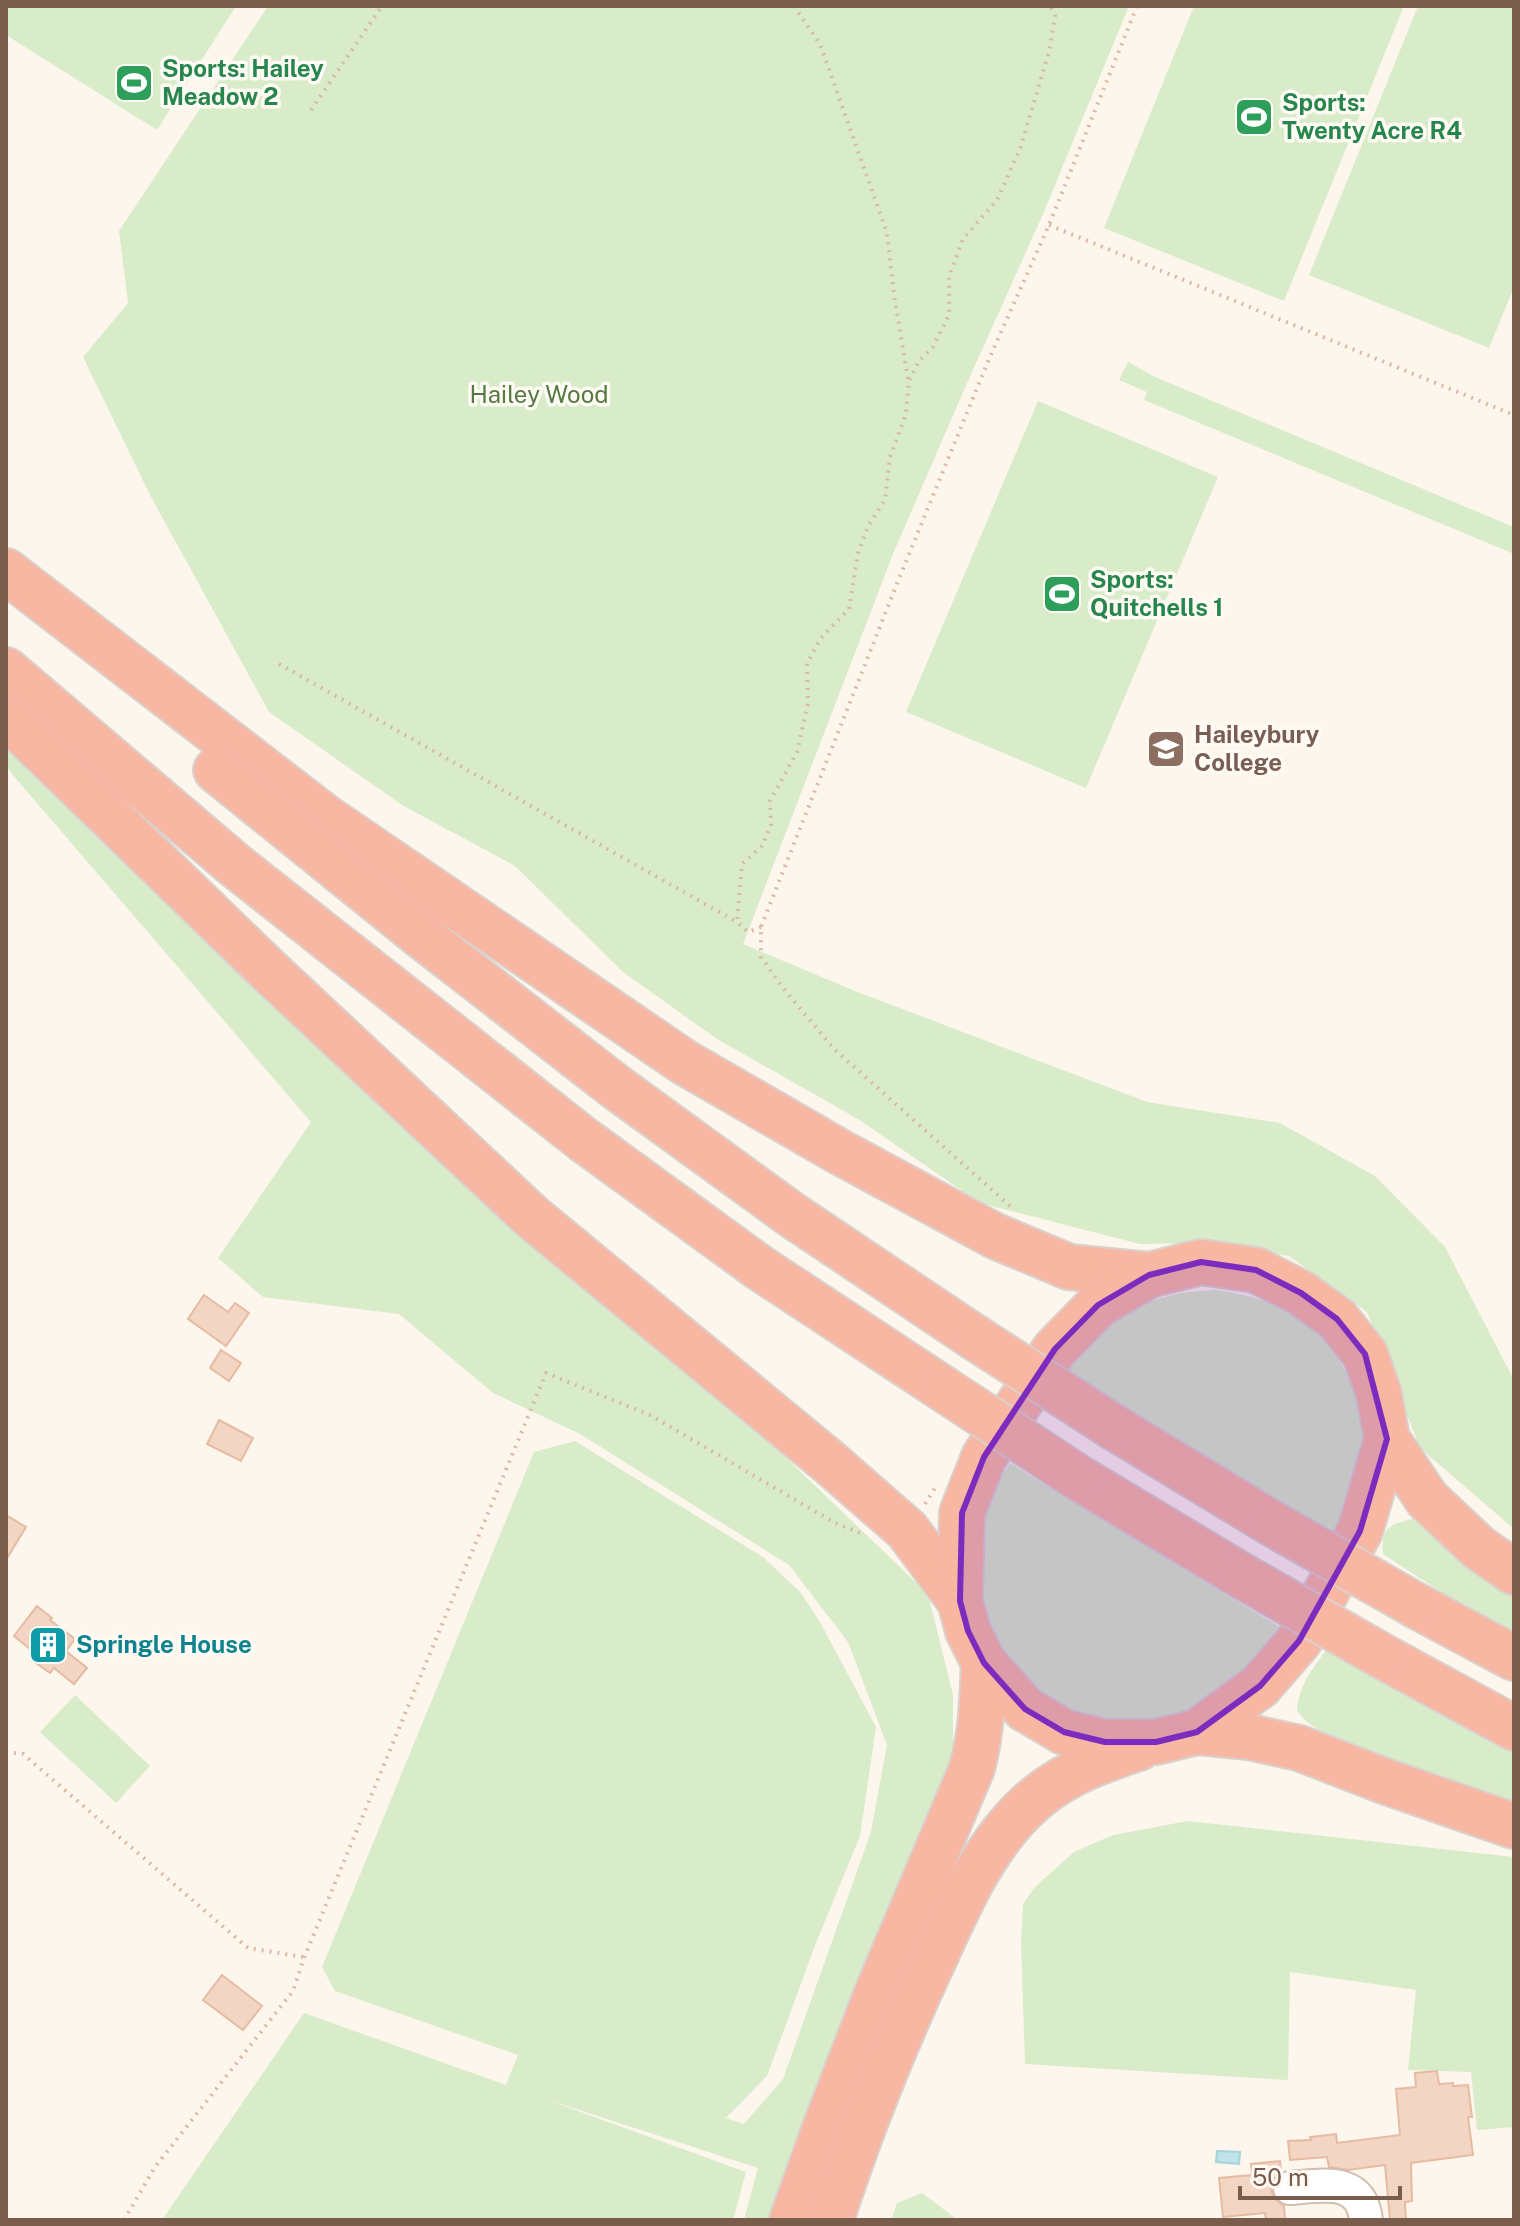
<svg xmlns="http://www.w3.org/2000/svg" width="1520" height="2226" font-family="'Public Sans',sans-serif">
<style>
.green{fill:#d8ecc9}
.water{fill:#bfe3e8;stroke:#a5d3da;stroke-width:2}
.building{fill:#f3d5c3;stroke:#e6bba3;stroke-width:2}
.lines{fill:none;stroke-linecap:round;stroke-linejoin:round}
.minor-casing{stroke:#d1beb0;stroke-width:36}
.highway-casing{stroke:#dad1cd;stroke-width:48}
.path{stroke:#d9b8a5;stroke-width:4;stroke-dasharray:2 6;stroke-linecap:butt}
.minor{stroke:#fff;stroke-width:32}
.highway{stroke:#f7b7a3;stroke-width:44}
.highway-bridge-casing{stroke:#dad1cd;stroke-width:48;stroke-linecap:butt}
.highway-bridge{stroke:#f7b7a3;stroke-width:44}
.marked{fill:#7b2cbf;fill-opacity:0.2;stroke:#7b2cbf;stroke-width:6;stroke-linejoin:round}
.labels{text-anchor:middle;stroke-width:7;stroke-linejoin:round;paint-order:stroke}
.leisure-label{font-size:24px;font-weight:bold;fill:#27864d;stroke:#fffaf3;text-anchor:start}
.park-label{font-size:24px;fill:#537a41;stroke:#fffaf3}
.education-label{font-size:24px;font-weight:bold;fill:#785e54;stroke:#fffaf3;text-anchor:start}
.culture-label{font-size:24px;font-weight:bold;fill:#0d838f;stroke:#fffaf3;text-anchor:start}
</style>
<rect width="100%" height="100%" fill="#fdf6ec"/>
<g class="green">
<polygon points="6,6 236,6 157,130 6,35"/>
<polygon points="268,6 1129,6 1043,214 964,390 893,554 743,944 855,991 1147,1102 1280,1123 1375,1176 1445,1247 1514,1380 1514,1529 1420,1448 1367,1312 1289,1256 1207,1243 1140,1244 980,1203 858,1119 717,1039 623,972 515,866 402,805 269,712 150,495 83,357 128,303 119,231"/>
<polygon points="1194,6 1404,6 1284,301 1104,228"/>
<polygon points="1418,6 1514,6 1514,287 1489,348 1309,275"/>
<polygon points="1128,362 1155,377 1514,527 1514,554 1144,400 1147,392 1119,380"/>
<polygon points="1038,401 1218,477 1086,788 906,712"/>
<polygon points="6,725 757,1430 928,1594 953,1695 953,1771 899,1884 823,2086 779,2220 744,2220 758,2168 545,2099 746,2172 733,2220 162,2220 304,2013 506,2085 518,2055 335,1991 322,1967 534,1452 575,1441 763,1557 801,1593 820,1622 876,1727 860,1836 816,1943 767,2076 726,2118 744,2124 783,2079 871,1832 887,1745 848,1642 789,1565 580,1434 493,1393 399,1314 263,1297 218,1258 311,1122 6,767"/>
<path d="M1216 1290C1282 1298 1333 1331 1356 1394 1362 1410 1368 1432 1365 1448 1360 1477 1347 1509 1338 1537L1067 1372C1110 1317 1144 1292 1216 1290Z"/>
<polygon points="1010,1463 1286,1631 1268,1660 1179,1724 1092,1724 1033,1694 982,1622 976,1534 991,1493"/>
<path d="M1416 1518 1514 1588V1636L1476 1615 1383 1554C1380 1526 1391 1524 1416 1518Z"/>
<path d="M1329 1646 1514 1750V1805L1326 1735 1306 1721 1297 1711C1298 1685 1315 1666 1329 1646Z"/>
<polygon points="75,1695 150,1766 116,1803 40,1732"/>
<polygon points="1188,1821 1514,1857 1514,2127 1477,2130 1471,2072 1408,2070 1416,1990 1290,1972 1288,2080 1025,2064 1021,1942 1023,1904 1035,1887 1074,1852 1113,1835"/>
<polygon points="922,2193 958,2220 959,2220 891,2220 897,2203"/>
</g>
<polygon class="water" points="1217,2151 1240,2152 1239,2164 1216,2162"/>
<g class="building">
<polygon points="204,1295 228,1312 235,1303 249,1313 226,1346 188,1319"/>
<polygon points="221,1350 241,1363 229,1381 210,1368"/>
<polygon points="219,1420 253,1438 241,1461 207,1444"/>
<polygon points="6,1515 26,1527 6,1560"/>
<polygon points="37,1606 52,1618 50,1620 75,1639 66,1651 87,1668 74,1684 54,1668 50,1673 36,1663 40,1657 14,1636"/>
<polygon points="222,1975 262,2006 243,2030 203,2000"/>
<polygon points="1437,2071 1439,2084 1453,2083 1453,2086 1468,2085 1472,2117 1468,2117 1473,2155 1411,2163 1412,2201 1405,2202 1406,2220 1390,2220 1385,2165 1348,2170 1329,2167 1327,2157 1290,2160 1288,2141 1311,2140 1310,2137 1336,2134 1337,2143 1400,2135 1396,2089 1416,2087 1415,2073"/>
<polygon points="1280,2161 1281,2172 1273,2179 1271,2190 1275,2199 1284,2206 1285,2220 1266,2220 1265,2213 1223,2217 1219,2178 1252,2175 1251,2164"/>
</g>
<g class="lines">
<g class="minor-casing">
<path id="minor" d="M1290 2188C1322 2186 1361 2176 1366 2220"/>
</g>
<g class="highway-casing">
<g id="highway">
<polyline points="6,571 325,817 684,1062 838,1151 995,1236 1069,1267 1149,1275"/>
<polyline points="6,670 236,866 584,1140 760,1268 942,1388"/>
<polyline points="6,716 266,968 531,1216 828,1461 907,1530 960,1601"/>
<polyline points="216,770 419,934 616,1087 792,1215 974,1337"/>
<polygon points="1201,1262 1256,1270 1301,1293 1337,1319 1365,1354 1379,1394 1387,1439 1360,1531 1299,1641 1260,1686 1197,1732 1156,1742 1105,1742 1064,1732 1025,1709 984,1663 968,1631 960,1601 962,1513 984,1457 1055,1349 1098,1305 1149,1275"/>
<polyline points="1115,1428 1273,1524"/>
<polyline points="1387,1439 1427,1499 1479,1548 1514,1572"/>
<polyline points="1079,1478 1242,1576"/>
<polyline points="1415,1605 1514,1658"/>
<polyline points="1382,1656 1514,1728"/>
<polyline points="1197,1732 1249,1737 1299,1748 1387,1782 1514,1826"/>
<path d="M792 2220 825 2128 877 1993 972 1768C982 1731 982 1700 984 1663"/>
<path d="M831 2220C860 2129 896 2041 936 1955 959 1904 983 1850 1023 1810 1056 1777 1095 1762 1139 1748"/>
</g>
</g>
<g class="path">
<polyline points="794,6 820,44 887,233 894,295 908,379"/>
<polyline points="311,110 382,6"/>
<polyline points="1049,225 1514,415"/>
<polyline points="279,664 737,922"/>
<polyline points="761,927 748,932 737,922 742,864 762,846 771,825 770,801 797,752 808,703 807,664 820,639 849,609 858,553 868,526 885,500 890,457 906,414 909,380 919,361 933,347 949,315 949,276 963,239 997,200 1020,149 1049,52 1055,16 1050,6"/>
<polyline points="1010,1206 834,1049 783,988 761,957 761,927 898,581 989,359 1049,225 1137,6"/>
<polyline points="925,1504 935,1488"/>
<polyline points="6,1752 23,1754 248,1948 303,1957"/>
<polyline points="124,2220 155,2167 293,1991 304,1958 546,1373 650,1415 835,1523 860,1533"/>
</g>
<use href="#minor" class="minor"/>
<use href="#highway" class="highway"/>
<g class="highway-bridge-casing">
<g id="highway-bridge">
<polyline points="974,1337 1115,1428"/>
<polyline points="942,1388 1079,1478"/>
<polyline points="1273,1524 1415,1605"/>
<polyline points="1242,1576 1382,1656"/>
</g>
</g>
<use href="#highway-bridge" class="highway-bridge"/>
</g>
<path class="marked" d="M1201 1262 1256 1270 1301 1293 1337 1319 1365 1354 1387 1439 1360 1531 1299 1641 1260 1686 1197 1732 1156 1742H1105L1064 1732 1025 1709 984 1663 968 1631 960 1601 962 1513 984 1457 1055 1349 1098 1305 1149 1275Z"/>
<defs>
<g id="stadium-square" transform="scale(2)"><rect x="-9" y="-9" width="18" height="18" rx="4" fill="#2e9e5b" stroke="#fffaf3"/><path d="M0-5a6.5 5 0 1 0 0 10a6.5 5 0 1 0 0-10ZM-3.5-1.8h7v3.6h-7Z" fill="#fff"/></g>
<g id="school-square" transform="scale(2)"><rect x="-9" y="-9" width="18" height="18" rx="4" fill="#8d6e63" stroke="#fffaf3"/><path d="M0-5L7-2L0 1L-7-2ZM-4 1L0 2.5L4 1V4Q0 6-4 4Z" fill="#fff"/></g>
<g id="building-square" transform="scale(2)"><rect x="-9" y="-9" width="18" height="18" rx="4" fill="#0f9aa8" stroke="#fffaf3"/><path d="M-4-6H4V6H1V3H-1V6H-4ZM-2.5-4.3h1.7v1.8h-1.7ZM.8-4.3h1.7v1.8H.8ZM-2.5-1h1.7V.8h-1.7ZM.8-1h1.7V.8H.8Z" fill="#fff"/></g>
</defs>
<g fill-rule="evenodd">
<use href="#stadium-square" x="134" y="83"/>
<use href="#stadium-square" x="1254" y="117"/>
<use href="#stadium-square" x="1062" y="594"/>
<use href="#school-square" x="1166" y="749"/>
<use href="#building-square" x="48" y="1645"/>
</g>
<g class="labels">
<g class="leisure-label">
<text x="162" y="77">Sports: Hailey<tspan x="162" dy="28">Meadow 2</tspan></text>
<text x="1282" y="111">Sports:<tspan x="1282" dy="28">Twenty Acre R4</tspan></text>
<text x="1090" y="588">Sports:<tspan x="1090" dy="28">Quitchells 1</tspan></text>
</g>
<g class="park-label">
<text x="539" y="403">Hailey Wood</text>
</g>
<g class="education-label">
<text x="1194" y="743">Haileybury<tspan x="1194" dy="28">College</tspan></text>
</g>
<g class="culture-label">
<text x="76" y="1653">Springle House</text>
</g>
</g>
<rect width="1520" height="2226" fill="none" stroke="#7a5c4d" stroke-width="16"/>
<path d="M1240 2186v12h160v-12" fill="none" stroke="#7a5c4d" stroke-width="4"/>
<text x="1252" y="2186" font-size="24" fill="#7a5c4d" stroke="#fffaf3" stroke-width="6" paint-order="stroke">50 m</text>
</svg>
